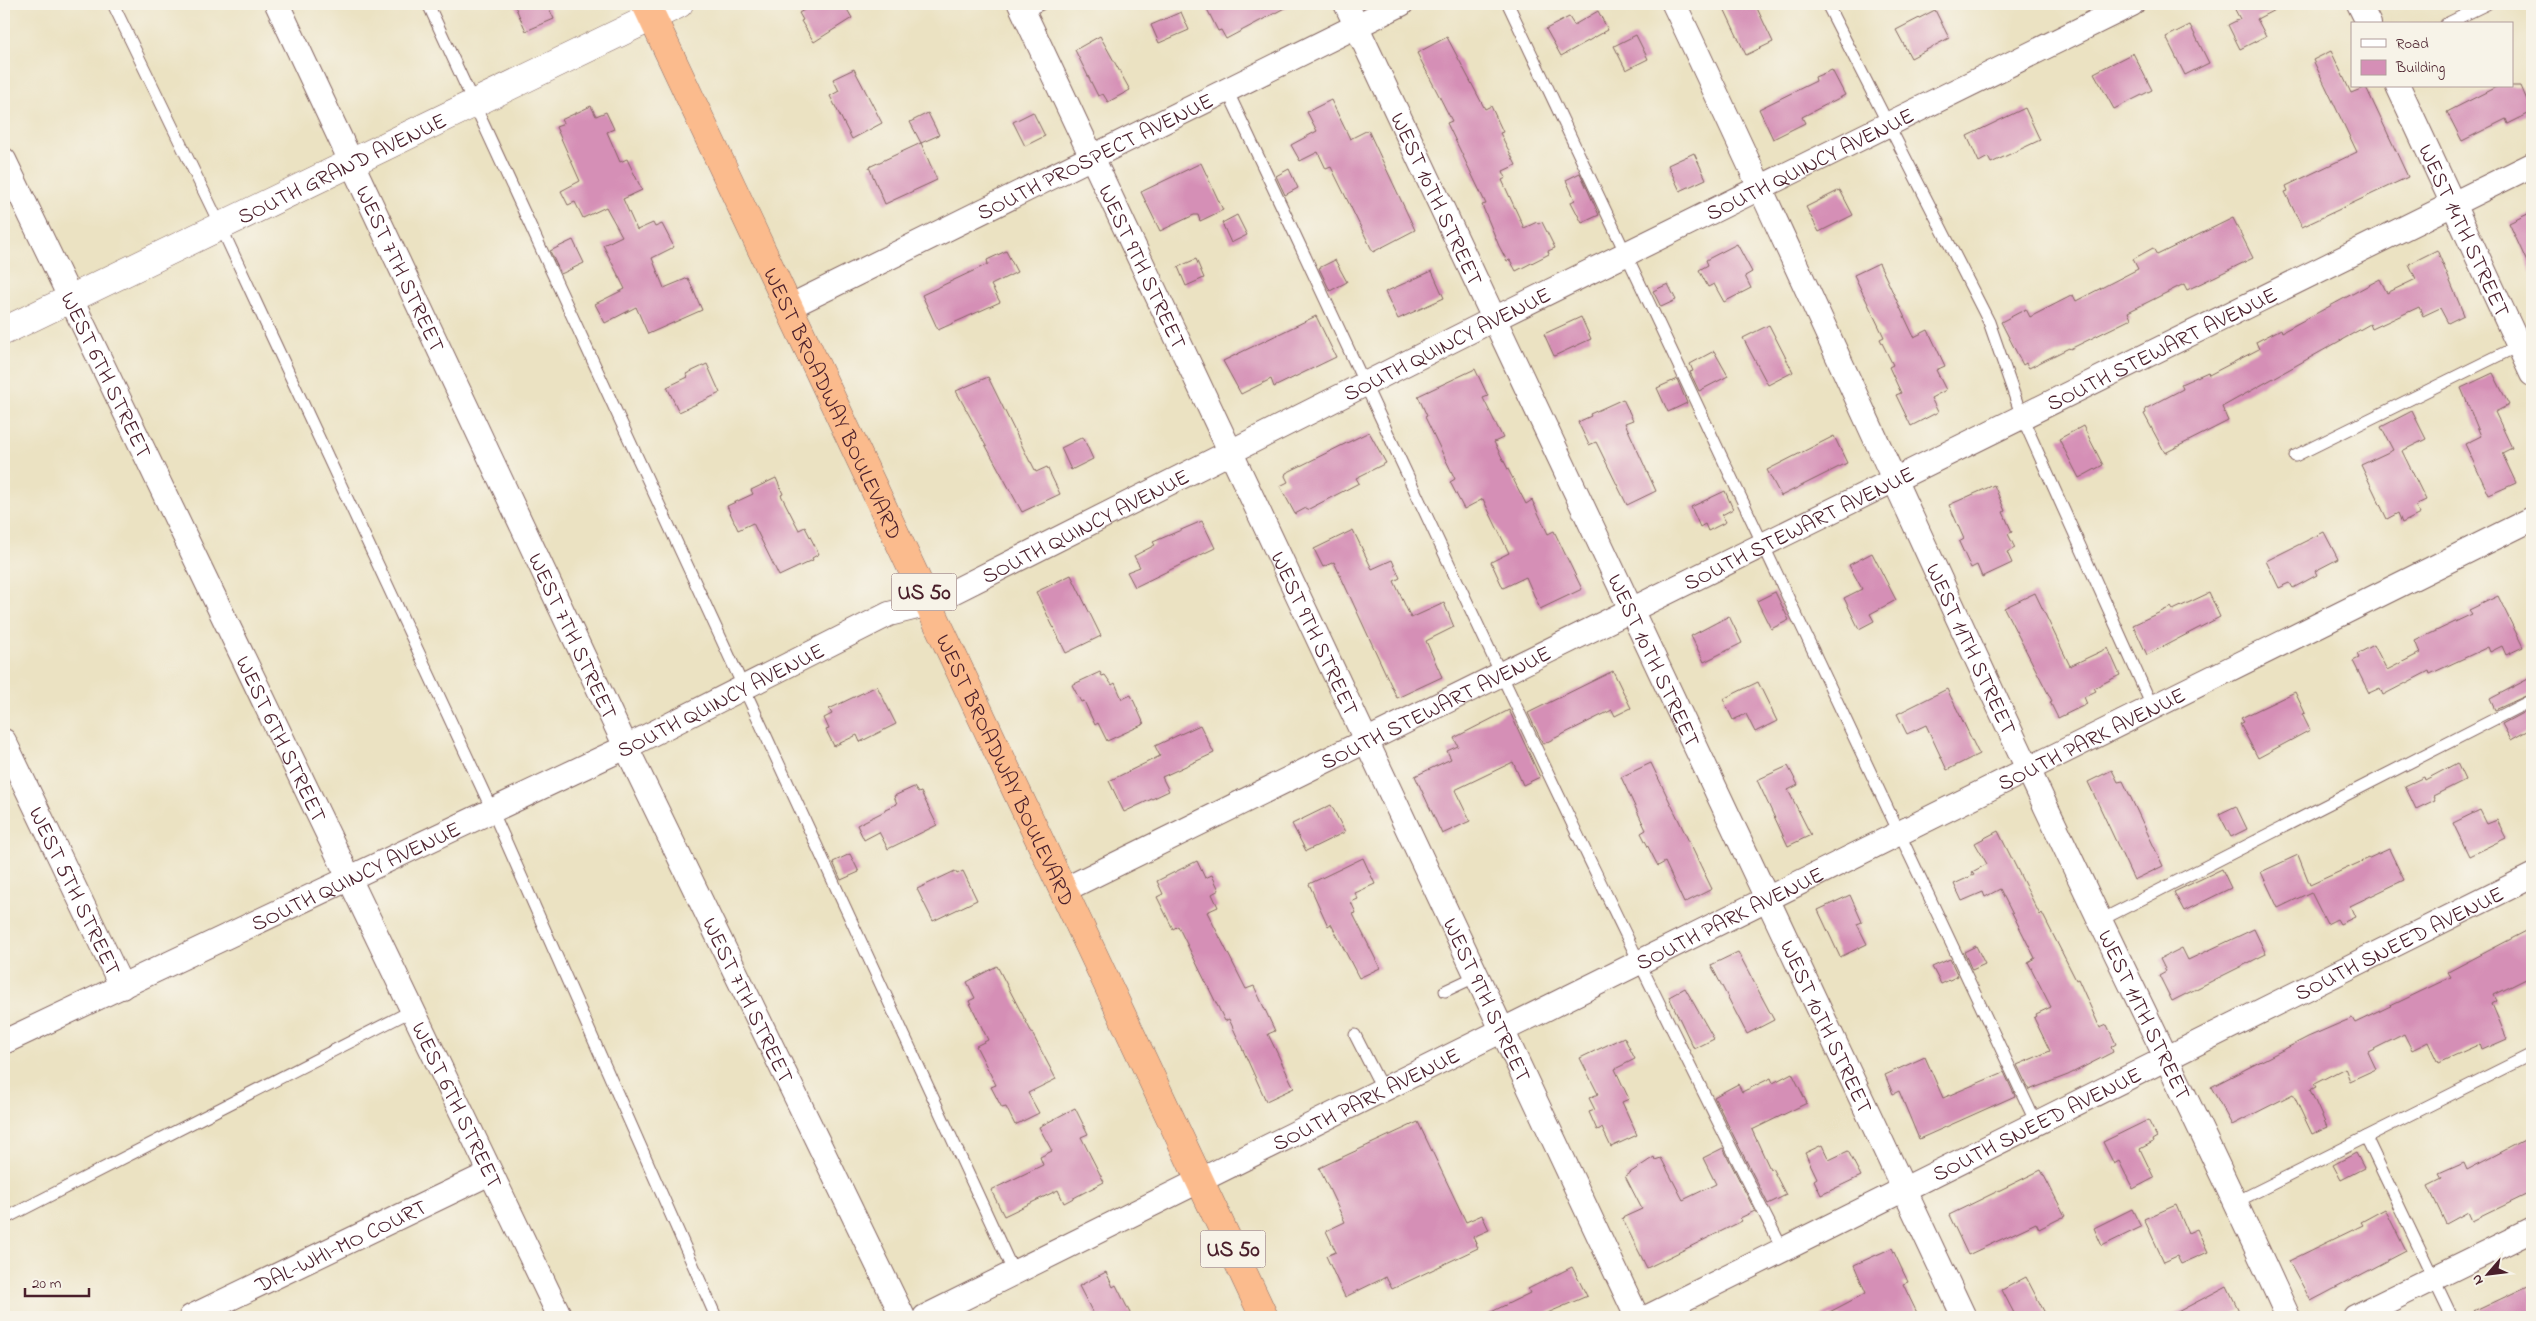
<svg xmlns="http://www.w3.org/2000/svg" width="2536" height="1321" font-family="'Indie Flower',sans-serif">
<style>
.building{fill:#d58fb6}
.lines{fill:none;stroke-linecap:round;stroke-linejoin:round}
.service-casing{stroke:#826360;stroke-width:13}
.minor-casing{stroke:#826360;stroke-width:26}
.tertiary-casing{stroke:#826360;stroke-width:29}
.trunk-casing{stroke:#826360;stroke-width:29}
.service{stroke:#fff;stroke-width:11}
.minor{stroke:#fff;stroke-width:24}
.tertiary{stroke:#fff;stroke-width:28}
.trunk{stroke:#fbbb8d;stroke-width:28}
.labels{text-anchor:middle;stroke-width:4;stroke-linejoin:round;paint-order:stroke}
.shield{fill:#f7f3e8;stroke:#7e5f64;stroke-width:1}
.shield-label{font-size:21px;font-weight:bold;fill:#4a1f2b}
.street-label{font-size:22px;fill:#4a1f2b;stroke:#f7f3e8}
</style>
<rect width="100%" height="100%" fill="#f7f3e8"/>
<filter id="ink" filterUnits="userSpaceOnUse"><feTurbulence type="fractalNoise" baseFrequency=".02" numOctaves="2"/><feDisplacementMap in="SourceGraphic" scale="10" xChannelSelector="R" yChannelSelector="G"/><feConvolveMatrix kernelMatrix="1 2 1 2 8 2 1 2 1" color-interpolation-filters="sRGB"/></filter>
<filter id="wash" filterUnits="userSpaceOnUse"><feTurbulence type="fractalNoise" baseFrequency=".0096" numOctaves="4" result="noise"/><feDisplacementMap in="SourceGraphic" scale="20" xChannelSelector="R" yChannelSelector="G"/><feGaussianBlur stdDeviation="1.12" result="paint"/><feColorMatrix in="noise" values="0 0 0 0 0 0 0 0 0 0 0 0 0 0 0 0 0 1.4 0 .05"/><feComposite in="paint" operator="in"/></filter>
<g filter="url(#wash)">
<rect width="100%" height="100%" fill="#ebe2c2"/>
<g id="blocks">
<g class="building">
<polygon points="514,4 547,4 554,19 526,31"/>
<polygon points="814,4 844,4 852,18 814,42 801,21 803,20 799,13"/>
<polygon points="1217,4 1292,4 1226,39 1221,30 1218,31 1207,9"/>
<polygon points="1722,4 1755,4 1773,42 1746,55"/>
<polygon points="2232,4 2286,4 2257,19 2266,36 2240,49 2228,25 2240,19"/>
<polygon points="1935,10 1949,38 1911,58 1896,30"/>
<polygon points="1598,11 1608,30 1561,56 1546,29 1569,17 1574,25"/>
<polygon points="1181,12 1189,30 1159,43 1151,25"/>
<polygon points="2190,25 2209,63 2185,75 2166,37"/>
<polygon points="1636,35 1648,59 1626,70 1614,46"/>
<polygon points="1100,36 1130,90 1108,102 1103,94 1098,96 1075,50"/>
<polygon points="1447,37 1485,109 1491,106 1503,132 1500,133 1516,165 1503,171 1506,178 1502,180 1524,228 1537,222 1538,224 1542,222 1555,248 1548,251 1549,254 1516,271 1510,260 1507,261 1499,246 1482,205 1486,204 1447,123 1452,121 1417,53"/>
<polygon points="2331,51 2351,93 2366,87 2408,177 2302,227 2285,192 2288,191 2286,186 2357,152 2313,60"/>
<polygon points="2133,53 2152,90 2114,109 2094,73"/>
<polygon points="854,69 882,123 852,139 830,96 839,91 833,79"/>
<polygon points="1832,70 1845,95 1802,117 1805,123 1773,139 1759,109 1816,81 1815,77"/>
<polygon points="2498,86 2521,86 2532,112 2508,124 2506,119 2462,141 2447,112"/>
<polygon points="1331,100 1350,139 1368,130 1415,230 1373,252 1331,167 1326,169 1318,152 1300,161 1291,145 1317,131 1307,112"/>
<polygon points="591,106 596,116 606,112 614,129 607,132 620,162 627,159 642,190 623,199 637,230 653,223 655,227 662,224 674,247 652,258 664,288 688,278 702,310 648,334 636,307 605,323 595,304 625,289 603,245 622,236 606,207 583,218 575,202 568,205 561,191 580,181 556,127 564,124 561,120"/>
<polygon points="2025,108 2040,140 1991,163 1988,157 1979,162 1967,136"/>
<polygon points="1033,112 1045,136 1025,146 1013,122"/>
<polygon points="928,113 939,135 921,143 910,122"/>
<polygon points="921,143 937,180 885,204 869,167"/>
<polygon points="1694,153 1706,179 1680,191 1668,165"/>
<polygon points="1201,163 1223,210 1200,221 1198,215 1194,215 1160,231 1141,192"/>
<polygon points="1289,169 1298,188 1285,195 1276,176"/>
<polygon points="1580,173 1599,215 1582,223 1571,202 1575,200 1566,180"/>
<polygon points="1840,190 1853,215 1819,232 1806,207"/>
<polygon points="2532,212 2532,273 2509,223"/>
<polygon points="1237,215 1247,235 1231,243 1222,223"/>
<polygon points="2233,218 2253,258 2187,290 2184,284 2128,312 2131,319 2070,349 2069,348 2029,368 2026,363 2023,365 2001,322 2026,309 2030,317 2073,295 2076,301 2138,269 2133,259 2153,248 2157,255"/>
<polygon points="573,240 584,263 561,274 550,251"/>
<polygon points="1737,244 1752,272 1745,276 1751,288 1724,302 1714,284 1708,287 1699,270 1708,265 1706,260"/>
<polygon points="2437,250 2464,315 2448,323 2440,308 2423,316 2419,307 2372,329 2370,324 2222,407 2228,421 2165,453 2144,414 2146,413 2145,409 2183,389 2181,384 2208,372 2209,375 2259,349 2256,342 2281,329 2282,332 2380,279 2387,293 2416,279 2409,264"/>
<polygon points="1006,251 1017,272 991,285 1000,302 938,330 922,295 988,264 987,260"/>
<polygon points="1196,259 1204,278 1186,286 1178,267"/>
<polygon points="1335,260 1347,282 1330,291 1319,268"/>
<polygon points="1879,263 1914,337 1928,330 1945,366 1936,370 1946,390 1931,398 1938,412 1911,426 1896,395 1901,393 1889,367 1893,365 1880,339 1884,337 1854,275"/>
<polygon points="1432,271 1444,298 1398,319 1385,292"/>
<polygon points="1668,284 1676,300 1661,307 1653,291"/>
<polygon points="1316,316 1336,357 1274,387 1271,379 1241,394 1223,361"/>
<polygon points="1581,317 1591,339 1554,356 1544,334"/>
<polygon points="1769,325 1793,372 1768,385 1743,338"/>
<polygon points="1714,351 1728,376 1699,391 1690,372 1693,371 1690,364"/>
<polygon points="707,364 720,393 679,412 667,387 688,377 686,374"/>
<polygon points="1475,369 1488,396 1483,398 1503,438 1494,442 1526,504 1532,500 1548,534 1554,531 1582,589 1540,609 1526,577 1503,588 1491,562 1509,553 1483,499 1464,509 1450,482 1455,479 1425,417 1427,416 1418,396"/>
<polygon points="2493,373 2509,405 2495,412 2512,448 2502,453 2516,483 2489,495 2465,444 2481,436 2461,388"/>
<polygon points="988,377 1030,462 1031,462 1036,472 1047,467 1060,494 1022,512 956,391"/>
<polygon points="1677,379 1687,403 1668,412 1657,388"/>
<polygon points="1623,399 1633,420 1625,423 1656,491 1627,505 1596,442 1589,445 1578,422 1591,416 1590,414"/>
<polygon points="2412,411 2426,439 2402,451 2426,500 2415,505 2420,514 2402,523 2398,513 2387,519 2361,465 2393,450 2381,427"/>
<polygon points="2083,426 2103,465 2079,478 2059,439"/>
<polygon points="1369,432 1386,463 1356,478 1359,483 1307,510 1306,508 1295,514 1280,486 1288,482 1285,476 1286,473"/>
<polygon points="1834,436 1847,463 1781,496 1767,470"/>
<polygon points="1083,437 1093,459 1071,470 1061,448"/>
<polygon points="776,478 783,494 781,495 799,530 805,527 819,554 812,558 813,560 779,576 753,523 738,530 727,506 753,494 751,490"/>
<polygon points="1994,485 2005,511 2003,512 2012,532 2008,534 2015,548 2007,552 2012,563 1982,577 1977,565 1971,568 1959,542 1964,539 1949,505"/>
<polygon points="1725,491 1733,509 1722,515 1726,522 1708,531 1705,524 1700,527 1691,507"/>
<polygon points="1202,521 1215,548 1135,587 1127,572 1140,567 1134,556 1155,545 1153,542"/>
<polygon points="1353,530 1372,569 1392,560 1400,578 1394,581 1411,618 1444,603 1454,627 1426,641 1442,677 1397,698 1334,562 1323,567 1314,549"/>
<polygon points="2324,532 2338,559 2315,571 2317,575 2293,588 2290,583 2279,588 2266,561"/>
<polygon points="1872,553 1896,600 1870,614 1874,621 1859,629 1844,598 1862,589 1849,565"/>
<polygon points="1071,575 1101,636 1066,653 1036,592"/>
<polygon points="1775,592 1789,620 1771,629 1757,601"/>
<polygon points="2035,593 2070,666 2108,648 2120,675 2094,688 2096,691 2084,697 2087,704 2058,718 2050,702 2052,701 2004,608"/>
<polygon points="2209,593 2220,617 2147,655 2133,625 2171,607 2173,610"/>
<polygon points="2498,596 2523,647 2506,655 2502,646 2490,652 2488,647 2430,674 2429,671 2383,695 2380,688 2369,693 2353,661 2359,658 2357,654 2374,645 2387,670 2420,653 2415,641 2472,614 2469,610"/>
<polygon points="1729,616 1742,643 1704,662 1691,636"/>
<polygon points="1613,671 1631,708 1615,716 1612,710 1543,744 1528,713"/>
<polygon points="1100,672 1102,676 1105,675 1112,685 1115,683 1122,699 1131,695 1144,724 1107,741 1098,723 1095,725 1084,701 1081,702 1072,685"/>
<polygon points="2532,677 2532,693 2495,710 2490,699"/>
<polygon points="1758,682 1777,721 1755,732 1746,714 1733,720 1723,699"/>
<polygon points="877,686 896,724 860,742 857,735 834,746 826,730 829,729 824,718 832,714 829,709"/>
<polygon points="1947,689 1979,754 1947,770 1926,725 1907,734 1897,714"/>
<polygon points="2295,692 2305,713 2302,714 2310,730 2258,758 2240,724 2244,722 2241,718"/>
<polygon points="2532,708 2532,728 2511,740 2502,724"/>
<polygon points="1509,710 1540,777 1523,785 1513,762 1455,790 1470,821 1442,834 1415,776 1451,759 1447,751 1458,746 1454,738"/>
<polygon points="1200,725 1214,753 1162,777 1169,791 1124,812 1109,781 1160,756 1155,746"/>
<polygon points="1651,763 1712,889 1684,903 1665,862 1658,866 1641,833 1646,830 1621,777"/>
<polygon points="2457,763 2465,780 2433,796 2435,800 2416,809 2405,786 2424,777 2425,780"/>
<polygon points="1788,766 1798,785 1788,790 1811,835 1788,846 1757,780"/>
<polygon points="2112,770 2118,782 2123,781 2163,866 2134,880 2088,782"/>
<polygon points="914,787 918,793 921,792 937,825 888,849 879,832 864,840 857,825 885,811 885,809 897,804 894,796"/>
<polygon points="1331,805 1345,832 1306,851 1292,824"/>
<polygon points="2236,806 2247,829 2231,837 2219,814"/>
<polygon points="2480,810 2487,824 2497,820 2506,838 2469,856 2453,823"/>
<polygon points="1998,831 2040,915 2042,913 2076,980 2078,979 2100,1028 2107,1025 2116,1044 2111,1047 2113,1052 2068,1075 2029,1090 2017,1065 2050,1051 2034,1018 2037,1016 2036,1014 2051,1007 2028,962 2035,958 2000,889 1985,897 1983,892 1962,901 1954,884 1974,875 1972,872 1987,864 1975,843"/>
<polygon points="2389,849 2404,880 2350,906 2355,917 2340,924 2337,919 2327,924 2311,892 2278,908 2261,872 2298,855 2310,885"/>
<polygon points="850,854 859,872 841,880 833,862"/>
<polygon points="1363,858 1375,884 1355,893 1358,899 1351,902 1356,913 1353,914 1380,968 1359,978 1331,924 1328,926 1309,884"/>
<polygon points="1197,861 1205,878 1212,875 1219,890 1212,894 1218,907 1207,912 1246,989 1254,986 1275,1031 1268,1034 1294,1088 1266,1101 1229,1019 1225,1021 1178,926 1173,929 1157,897 1163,894 1157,881"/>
<polygon points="2222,869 2231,888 2184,911 2174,892"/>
<polygon points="955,871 957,874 963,871 977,900 933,921 917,889"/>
<polygon points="1850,895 1862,922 1857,924 1867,944 1840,957 1818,910"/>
<polygon points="2532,928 2532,976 2494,995 2497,1001 2492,1004 2507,1039 2482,1050 2480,1044 2438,1063 2428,1042 2412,1050 2404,1034 2368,1052 2376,1069 2350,1081 2345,1068 2314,1084 2316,1087 2310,1090 2327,1127 2312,1134 2293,1094 2232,1125 2211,1087 2308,1037 2352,1018 2355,1023 2451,977 2448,972"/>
<polygon points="2254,929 2266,954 2172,1001 2159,975 2166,971 2160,959 2182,948 2188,960"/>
<polygon points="1976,946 1985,964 1972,970 1964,952"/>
<polygon points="1738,952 1774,1020 1747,1034 1711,965"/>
<polygon points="1950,959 1958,976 1941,984 1932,967"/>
<polygon points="997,966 1056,1079 1028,1093 1039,1113 1015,1125 1006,1107 1002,1108 991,1087 996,1085 976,1046 988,1040 969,1001 975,998 967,982"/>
<polygon points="1685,988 1714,1039 1694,1049 1669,997"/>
<polygon points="1624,1037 1635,1059 1615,1069 1629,1099 1622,1102 1637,1135 1611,1147 1602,1128 1597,1130 1589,1112 1595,1110 1589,1098 1598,1094 1580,1058"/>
<polygon points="1925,1057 1943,1098 2004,1072 2015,1096 1919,1139 1899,1091 1893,1094 1885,1075"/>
<polygon points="1792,1073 1807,1103 1752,1130 1770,1169 1772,1168 1786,1195 1768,1204 1714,1097 1738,1084 1742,1092 1771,1078 1773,1083"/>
<polygon points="1075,1108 1088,1134 1081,1137 1104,1182 1064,1203 1058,1190 1004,1216 991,1190 1043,1165 1040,1157 1052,1151 1039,1127"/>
<polygon points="2148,1120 2157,1137 2152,1140 2153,1142 2140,1149 2154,1178 2133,1189 2119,1161 2114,1164 2103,1142"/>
<polygon points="1418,1122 1466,1222 1482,1215 1489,1230 1473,1237 1478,1248 1392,1289 1386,1277 1345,1297 1326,1256 1336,1252 1326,1231 1345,1222 1319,1168"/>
<polygon points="2532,1136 2532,1192 2472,1221 2468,1212 2446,1224 2428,1186 2442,1179 2439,1174 2464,1163 2467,1170"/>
<polygon points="1822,1145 1829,1160 1848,1151 1861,1176 1821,1195 1814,1180 1817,1178 1805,1153"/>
<polygon points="1723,1148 1755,1211 1740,1218 1742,1221 1647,1268 1622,1218 1642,1209 1625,1176 1654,1157 1655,1160 1661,1158 1683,1200 1716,1184 1703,1158"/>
<polygon points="2356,1153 2364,1168 2341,1180 2333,1165"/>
<polygon points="2041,1170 2065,1216 2039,1229 2036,1223 1968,1255 1949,1215"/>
<polygon points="2176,1205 2188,1233 2197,1229 2208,1252 2181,1264 2177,1256 2164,1262 2144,1219"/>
<polygon points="2132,1209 2141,1227 2102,1246 2094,1228"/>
<polygon points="2385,1209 2406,1251 2311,1301 2289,1261 2363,1225 2361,1222"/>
<polygon points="1892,1248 1908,1282 1903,1284 1919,1317 1820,1317 1866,1293 1854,1265"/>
<polygon points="1572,1267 1587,1296 1538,1317 1481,1317 1530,1293 1528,1289"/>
<polygon points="1106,1272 1113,1287 1116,1285 1132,1317 1095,1317 1079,1286"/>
<polygon points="2026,1277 2047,1317 2016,1317 2002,1290"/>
<polygon points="2227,1286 2239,1311 2227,1317 2168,1317"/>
<polygon points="2528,1286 2532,1296 2532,1317 2463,1317"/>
</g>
</g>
</g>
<g filter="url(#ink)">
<use href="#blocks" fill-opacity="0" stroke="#826360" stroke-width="1"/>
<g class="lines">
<g class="service-casing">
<g id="service">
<polyline points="113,4 220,225 492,810 716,1317"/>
<polyline points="428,4 1014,1273"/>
<polyline points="1508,4 2036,1123"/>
<polyline points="1827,4 1989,322 2022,417 2152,706"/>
<polyline points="1024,12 1041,4"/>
<polyline points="2446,24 2487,4"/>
<path d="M1227 90C1410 478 1587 868 1783 1250"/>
<polyline points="2295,456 2532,339"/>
<polyline points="2099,921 2532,700"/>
<polyline points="1445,991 1477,976"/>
<polyline points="1355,1035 1383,1090"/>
<polyline points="2366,1137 2452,1317"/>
<polyline points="2236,1202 2532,1054"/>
<polyline points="4,1219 411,1011"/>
</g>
</g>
<g class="minor-casing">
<g id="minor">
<path id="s1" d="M277 4 626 747 903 1317"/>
<path id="s2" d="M1020 4 1637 1317"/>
<path id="s3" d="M1346 4 1964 1317"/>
<path id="s4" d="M1674 4C1795 258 1909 516 2029 771 2114 953 2205 1133 2288 1317"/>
<polyline points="2359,4 2369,24"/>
<path id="s5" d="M2398 86 2532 374"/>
<path id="s6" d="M4 160 560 1317"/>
<path id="s7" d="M789 307 1401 4"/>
<path id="s8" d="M4 741 122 987"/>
<path id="s9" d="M1064 890 2532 165"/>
<path id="s10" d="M4 1042 626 747 889 614 929 604 1494 319 2132 4"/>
<path id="s11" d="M191 1317 490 1173"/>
<path id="s12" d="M925 1317 2532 519"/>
<path id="s13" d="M1648 1317 2532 876"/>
<polyline points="2355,1317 2532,1230"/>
</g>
</g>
<g class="tertiary-casing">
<g id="tertiary">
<path id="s14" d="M4 331 679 4"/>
</g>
</g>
<g class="trunk-casing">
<g id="trunk">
<path id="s15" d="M646 4 1264 1317"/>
</g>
</g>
<use href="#service" class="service"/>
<use href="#minor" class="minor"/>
<use href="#tertiary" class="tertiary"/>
<use href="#trunk" class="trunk"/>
</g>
</g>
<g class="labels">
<g class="shield">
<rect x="891.5" y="573.5" width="65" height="37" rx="4"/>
<rect x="1200.5" y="1230.5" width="65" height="37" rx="4"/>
</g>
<g class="shield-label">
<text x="924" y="599">US 50</text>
<text x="1233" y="1256">US 50</text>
</g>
<g class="street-label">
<text dy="8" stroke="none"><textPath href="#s7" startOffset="341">SOUTH PROSPECT AVENUE</textPath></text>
<text dy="8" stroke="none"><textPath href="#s10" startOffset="2009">SOUTH QUINCY AVENUE</textPath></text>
<text dy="8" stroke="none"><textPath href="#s14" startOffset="375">SOUTH GRAND AVENUE</textPath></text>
<text dy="8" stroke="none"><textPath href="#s3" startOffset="215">WEST 10TH STREET</textPath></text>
<text dy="8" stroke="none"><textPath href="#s5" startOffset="159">WEST 14TH STREET</textPath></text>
<text dy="8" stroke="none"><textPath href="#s2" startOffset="290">WEST 9TH STREET</textPath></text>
<text dy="8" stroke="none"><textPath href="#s1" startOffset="292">WEST 7TH STREET</textPath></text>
<text dy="8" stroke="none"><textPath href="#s10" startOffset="1604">SOUTH QUINCY AVENUE</textPath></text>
<text dy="8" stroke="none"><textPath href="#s9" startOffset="1224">SOUTH STEWART AVENUE</textPath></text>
<text dy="8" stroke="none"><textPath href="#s6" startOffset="238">WEST 6TH STREET</textPath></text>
<text dy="8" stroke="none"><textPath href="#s15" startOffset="441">WEST BROADWAY BOULEVARD</textPath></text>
<text dy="8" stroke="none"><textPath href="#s10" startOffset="1199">SOUTH QUINCY AVENUE</textPath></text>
<text dy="8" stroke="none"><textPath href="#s9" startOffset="819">SOUTH STEWART AVENUE</textPath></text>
<text dy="8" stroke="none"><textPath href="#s2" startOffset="695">WEST 9TH STREET</textPath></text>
<text dy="8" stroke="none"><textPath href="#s1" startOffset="698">WEST 7TH STREET</textPath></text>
<text dy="8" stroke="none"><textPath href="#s4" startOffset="710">WEST 11TH STREET</textPath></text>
<text dy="8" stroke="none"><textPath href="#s3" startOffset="725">WEST 10TH STREET</textPath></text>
<text dy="8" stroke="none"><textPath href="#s10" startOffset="794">SOUTH QUINCY AVENUE</textPath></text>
<text dy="8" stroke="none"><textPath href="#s9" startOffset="414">SOUTH STEWART AVENUE</textPath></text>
<text dy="8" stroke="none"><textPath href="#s12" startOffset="1302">SOUTH PARK AVENUE</textPath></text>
<text dy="8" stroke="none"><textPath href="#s6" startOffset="642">WEST 6TH STREET</textPath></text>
<text dy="8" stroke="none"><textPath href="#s15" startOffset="846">WEST BROADWAY BOULEVARD</textPath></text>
<text dy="8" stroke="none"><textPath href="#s10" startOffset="389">SOUTH QUINCY AVENUE</textPath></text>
<text dy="8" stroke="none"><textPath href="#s8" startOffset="166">WEST 5TH STREET</textPath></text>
<text dy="8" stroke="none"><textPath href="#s12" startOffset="898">SOUTH PARK AVENUE</textPath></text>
<text dy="8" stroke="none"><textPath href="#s13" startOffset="839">SOUTH SNEED AVENUE</textPath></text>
<text dy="8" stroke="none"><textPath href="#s1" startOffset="1102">WEST 7TH STREET</textPath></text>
<text dy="8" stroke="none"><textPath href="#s2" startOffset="1100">WEST 9TH STREET</textPath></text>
<text dy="8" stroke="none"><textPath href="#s4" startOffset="1115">WEST 11TH STREET</textPath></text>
<text dy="8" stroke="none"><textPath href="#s3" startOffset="1130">WEST 10TH STREET</textPath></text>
<text dy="8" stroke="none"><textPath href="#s12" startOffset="492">SOUTH PARK AVENUE</textPath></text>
<text dy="8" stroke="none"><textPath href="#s6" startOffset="1048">WEST 6TH STREET</textPath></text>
<text dy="8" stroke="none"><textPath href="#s13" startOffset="434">SOUTH SNEED AVENUE</textPath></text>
<text dy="8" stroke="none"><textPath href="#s11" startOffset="166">DAL-WHI-MO COURT</textPath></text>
</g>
</g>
<rect width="2536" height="1321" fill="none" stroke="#f7f3e8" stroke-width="20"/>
<rect x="2351" y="22" width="162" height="65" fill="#f7f3e8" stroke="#b29e9c"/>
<rect x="2361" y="39" width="25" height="8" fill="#ffffff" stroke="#b29e9c"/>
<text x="2396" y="48" font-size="15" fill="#4a1f2b">Road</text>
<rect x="2361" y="60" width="25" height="15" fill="#d58fb6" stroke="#b29e9c"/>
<text x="2396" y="72" font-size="15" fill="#4a1f2b">Building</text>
<g transform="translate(2488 1274) rotate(242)" stroke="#f7f3e8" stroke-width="4" paint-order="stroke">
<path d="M0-4L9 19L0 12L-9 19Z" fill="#4a1f2b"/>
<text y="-8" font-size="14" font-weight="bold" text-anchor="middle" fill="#4a1f2b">N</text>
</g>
<path d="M25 1288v8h64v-8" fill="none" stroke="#4a1f2b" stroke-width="2.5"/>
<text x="32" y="1288" font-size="15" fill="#4a1f2b" stroke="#f7f3e8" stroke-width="4" paint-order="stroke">20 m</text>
</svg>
